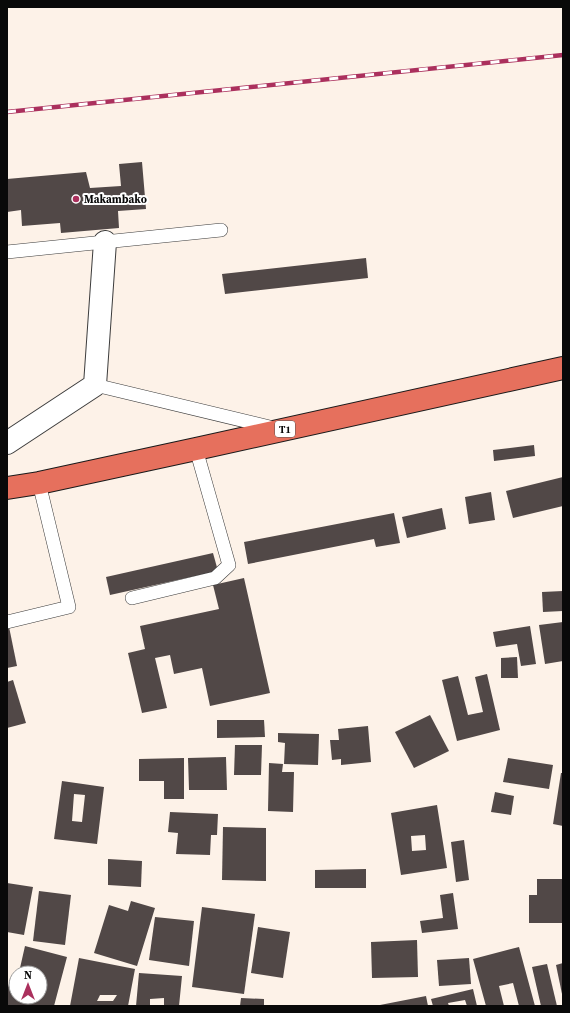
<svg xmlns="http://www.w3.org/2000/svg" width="570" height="1013" font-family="'Source Serif 4',serif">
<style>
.building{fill:#514847;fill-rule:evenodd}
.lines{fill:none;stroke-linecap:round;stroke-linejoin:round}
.lane-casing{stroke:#3c3c3c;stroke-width:14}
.street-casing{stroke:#3c3c3c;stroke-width:24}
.highway-casing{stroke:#1a1a1a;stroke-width:24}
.lane{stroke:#fff;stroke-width:13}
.street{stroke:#fff;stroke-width:22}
.highway{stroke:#e6705d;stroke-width:22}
.rail-casing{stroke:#ab305d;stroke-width:4.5}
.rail{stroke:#fff;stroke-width:3;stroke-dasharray:9;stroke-linecap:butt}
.poi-dot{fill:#ab305d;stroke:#fff;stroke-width:1.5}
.labels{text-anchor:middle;stroke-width:4;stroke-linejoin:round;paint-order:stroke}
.shield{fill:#fff;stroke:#535353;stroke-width:1}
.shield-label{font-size:10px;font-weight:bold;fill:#090909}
.poi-label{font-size:11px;font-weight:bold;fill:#090909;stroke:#fff;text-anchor:start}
</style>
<rect width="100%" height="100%" fill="#fdf2e8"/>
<g class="building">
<polygon points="142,162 146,209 118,211 119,228 61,233 60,223 22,226 21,210 7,212 7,179 86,172 90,188 121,186 119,164"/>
<polygon points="366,258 368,278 225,294 222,274"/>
<polygon points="534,445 535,456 494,461 493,450"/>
<polygon points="563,477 563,506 513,518 506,491"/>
<polygon points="491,492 495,520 469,524 465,497"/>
<polygon points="442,508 446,529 407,538 402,517"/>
<polygon points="394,513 400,543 376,547 374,539 248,564 244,542"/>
<polygon points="213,553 218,571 110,595 106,577"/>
<polygon points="244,578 270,693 210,706 202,668 174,674 170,655 155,658 167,708 142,713 128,653 145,649 140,626 219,609 213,585"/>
<polygon points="563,591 563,611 543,612 542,592"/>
<polygon points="7,617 17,666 7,668"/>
<polygon points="563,622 563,661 545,664 539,625"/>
<polygon points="530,626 536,664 521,666 517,644 496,647 493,632"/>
<polygon points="517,657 518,678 501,678 501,658"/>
<polygon points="487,674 500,730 457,741 442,680 458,676 468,715 483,712 475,677"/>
<polygon points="13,680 26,723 7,728 7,682"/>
<polygon points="430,715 449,751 414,768 395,732"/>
<polygon points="217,720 264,720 265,737 217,738"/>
<polygon points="368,726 371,762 341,765 341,759 332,760 330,740 339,740 338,729"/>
<polygon points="278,733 319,734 318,765 284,764 285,743 278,742"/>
<polygon points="235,745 262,745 261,775 234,775"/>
<polygon points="226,757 227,790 189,790 188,758"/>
<polygon points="184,758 184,799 164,799 164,781 139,781 139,759"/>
<polygon points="508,758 553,765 549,789 503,782"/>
<polygon points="269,763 283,764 282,772 294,772 293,812 268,811"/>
<polygon points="561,773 563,773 563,826 553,824"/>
<path d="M62 781 104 787 97 844 54 839ZM74 794 85 795 82 822 72 821Z"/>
<polygon points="495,792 514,796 511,815 491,812"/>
<path d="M437 805 447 868 401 875 391 813ZM425 835 426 850 412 851 411 836Z"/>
<polygon points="170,812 218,814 217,835 211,835 210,855 176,854 178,833 168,832"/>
<polygon points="223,827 266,828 266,881 222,880"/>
<polygon points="464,840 469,880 456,882 451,842"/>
<polygon points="108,859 142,861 141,887 108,885"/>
<polygon points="366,869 366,888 315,888 315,870"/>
<polygon points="537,879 563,879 563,923 529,923 529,895 537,895"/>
<polygon points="7,883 33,887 24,935 7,932"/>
<polygon points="39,891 71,895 65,945 33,941"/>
<polygon points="453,893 458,929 422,933 420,921 443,918 440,895"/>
<polygon points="131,901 155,908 137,966 94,953 109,905 128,911"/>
<polygon points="202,907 255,914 244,994 192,987"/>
<polygon points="155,917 194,921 189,966 149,960"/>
<polygon points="258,927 290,932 283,978 251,973"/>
<polygon points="417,940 418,977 372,978 371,942"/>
<polygon points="25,946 67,957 54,1006 7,1006 7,991 11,977 16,978 16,997 40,997 40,985 42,985 44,975 20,968"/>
<polygon points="519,947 535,1006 519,1006 513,983 499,986 504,1006 486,1006 473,959"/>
<path d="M79 958 135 969 128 1006H70ZM100 995H117L113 1001H97Z"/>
<polygon points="469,958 471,984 439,986 437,960"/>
<polygon points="563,963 563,994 562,994 556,965"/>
<polygon points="547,964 557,1006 541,1006 532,967"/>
<polygon points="139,973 182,976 179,1006 164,1006 164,998 150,999 150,1006 136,1006"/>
<polygon points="473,989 477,1006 467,1006 465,1000 448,1003 449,1006 433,1006 431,999"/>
<polygon points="426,996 428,1006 380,1006 380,1005"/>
<polygon points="241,998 264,999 264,1006 240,1006"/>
</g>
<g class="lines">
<g class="lane-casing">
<g id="lane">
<polyline points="7,252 221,230"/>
<polyline points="95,385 274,428"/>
<polyline points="132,598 215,578 229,565 196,449"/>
<polyline points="7,622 69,607 39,483"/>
</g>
</g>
<g class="street-casing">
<polyline id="street" points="7,443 95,385 105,242"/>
</g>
<g class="highway-casing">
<polyline id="highway" points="7,488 39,483 196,449 563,368"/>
</g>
<use href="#lane" class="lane"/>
<use href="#street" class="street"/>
<use href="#highway" class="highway"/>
<g class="rail-casing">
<polyline id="rail" points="7,112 563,55"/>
</g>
<use href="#rail" class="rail"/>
</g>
<circle class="poi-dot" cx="76" cy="199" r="4"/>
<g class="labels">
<rect class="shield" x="275" y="421" width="20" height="16" rx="3"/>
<g class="shield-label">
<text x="285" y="433">T1</text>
</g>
<g class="poi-label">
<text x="84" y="203">Makambako</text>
</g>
</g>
<rect width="570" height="1013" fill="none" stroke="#090909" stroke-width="16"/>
<g transform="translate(28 985)"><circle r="19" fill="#ffffff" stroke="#9d9d9d"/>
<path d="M0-3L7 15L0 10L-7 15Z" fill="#ab305d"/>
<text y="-6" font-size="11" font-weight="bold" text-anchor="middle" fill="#090909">N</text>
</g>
</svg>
